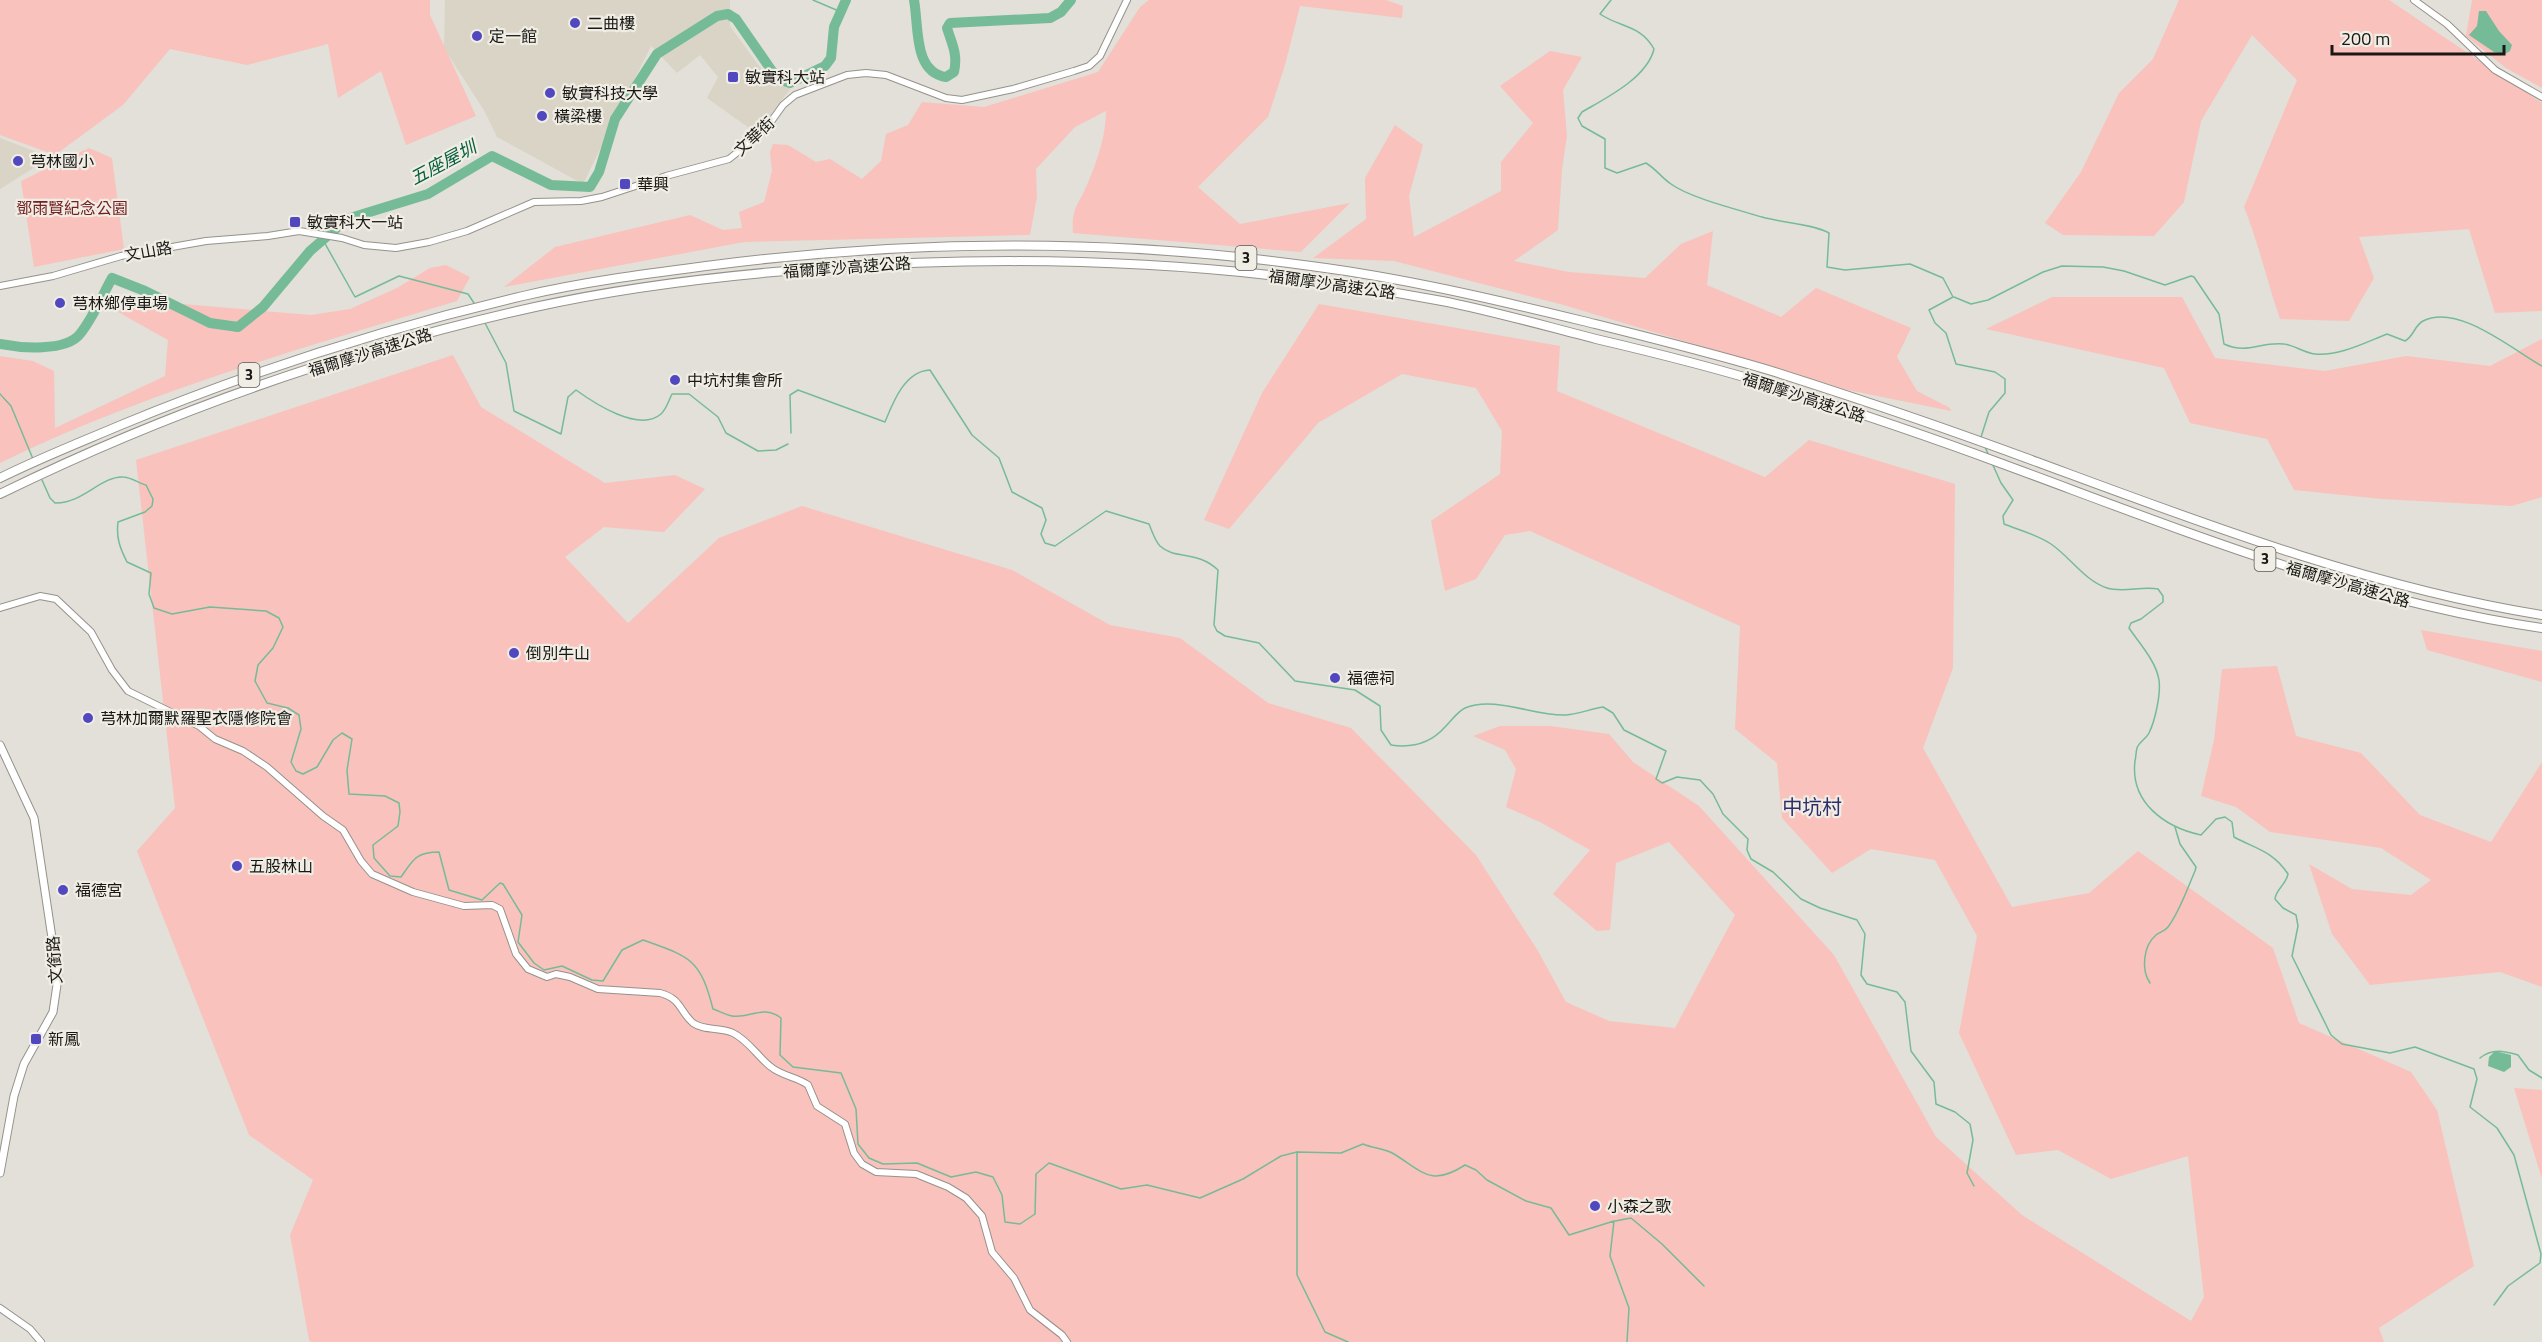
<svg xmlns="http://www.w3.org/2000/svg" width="2542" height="1342" font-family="'Titillium Web','Noto Sans TC',sans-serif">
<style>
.built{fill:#d9d4c5}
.green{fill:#f9c2bd}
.water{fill:#76bb97}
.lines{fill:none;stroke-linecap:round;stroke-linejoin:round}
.stream{stroke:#76bb97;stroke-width:1.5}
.river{stroke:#76bb97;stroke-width:10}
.tertiary-casing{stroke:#95928b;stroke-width:8}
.secondary-casing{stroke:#95928b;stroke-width:9}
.motorway-casing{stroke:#95928b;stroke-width:10}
.tertiary{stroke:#fff;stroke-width:6}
.secondary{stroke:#fff;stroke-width:7}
.motorway{stroke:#fff;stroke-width:8}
.poi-dot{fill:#5148c0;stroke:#f0ede5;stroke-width:2}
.labels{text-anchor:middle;stroke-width:4.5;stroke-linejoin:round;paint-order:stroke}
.shield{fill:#f0ede5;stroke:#5a5853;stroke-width:1.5}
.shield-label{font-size:15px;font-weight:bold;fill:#191815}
.poi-label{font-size:16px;fill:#191815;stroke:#f0ede5;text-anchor:start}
.street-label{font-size:16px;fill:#191815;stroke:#f0ede5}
.park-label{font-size:16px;fill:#752022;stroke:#f0ede5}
.water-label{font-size:18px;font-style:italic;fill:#065f3e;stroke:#f0ede5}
.quarter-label{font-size:20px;fill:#2f2e69;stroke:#f0ede5}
</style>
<rect width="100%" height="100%" fill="#e2e0d8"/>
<g class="built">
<polygon points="445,0 730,0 730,26 770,81 791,88 767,119 749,128 707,98 718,77 700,55 677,73 651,46 583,184 497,137 485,112 444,48"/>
<polygon points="0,138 39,153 32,169 0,189"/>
</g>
<g class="green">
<polygon points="0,0 430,0 430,15 476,116 406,145 381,71 338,98 328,44 247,65 170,49 123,105 55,155 0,135"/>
<path d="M1149 0H1386L1403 6 1402 18 1300 6 1285 65 1268 117 1198 187 1240 224 1350 203 1301 252 1073 233C1071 206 1080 204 1089 180 1098 159 1106 134 1106 111L1075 127 1036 169 1037 197 1030 235 744 242 504 287 555 247 690 215 723 230 742 228 739 212 764 202 772 171 770 152 773 144 788 145 816 162 830 159 862 179 881 161 886 134 908 125 922 102 984 107 1098 72 1140 7Z"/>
<path d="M2179 0H2389L2542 103V311L2495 313 2469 229 2359 237 2374 278 2349 321 2280 319C2267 282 2259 244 2244 207L2297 80 2252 35 2201 121 2184 202 2154 236 2063 235 2045 223 2081 172 2119 93 2153 59Z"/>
<polygon points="2472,0 2542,0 2542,88 2506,68 2466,36"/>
<polygon points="1550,51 1582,57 1563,90 1567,136 1562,169 1558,230 1514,261 1569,272 1645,278 1681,244 1713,231 1707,285 1781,317 1816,288 1911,328 1897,357 1917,391 1950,408 1951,411 1848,390 1560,304 1394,261 1313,258 1366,219 1365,178 1395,125 1423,145 1409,196 1414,237 1501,191 1501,162 1533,123 1500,86"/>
<polygon points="89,148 112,158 124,249 34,267 21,181"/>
<path d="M446 265 470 277 457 301C303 348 145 392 0 463V356L33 361 54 371 55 428 165 376 168 340 118 312 135 300 311 315 350 309 397 288 430 268Z"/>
<polygon points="2052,297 2182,297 2215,358 2325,371 2406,356 2490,366 2542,339 2542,497 2512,506 2382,499 2294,490 2267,439 2190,423 2164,368 1986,329"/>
<polygon points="1319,304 1560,346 1557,391 1765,477 1809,440 1955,484 1953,668 1923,748 2012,907 2089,893 2138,851 2273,948 2299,1023 2411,1072 2437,1110 2474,1266 2379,1328 2384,1342 311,1342 309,1340 290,1235 313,1180 249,1135 137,851 175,808 136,460 453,355 481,407 605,483 675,475 705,489 664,532 604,527 565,557 628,623 719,538 802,506 1012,570 1110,625 1180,638 1268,703 1351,728 1476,855 1538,951 1566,1002 1609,1021 1675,1028 1735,915 1669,842 1616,863 1610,930 1597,931 1553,894 1590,850 1540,822 1506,807 1516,769 1505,750 1473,736 1500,726 1550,726 1609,734 1633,762 1699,806 1834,955 1936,1137 2022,1215 2191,1321 2204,1297 2188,1156 2111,1179 2058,1150 2016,1155 1959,1033 1977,936 1935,860 1871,849 1832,873 1782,818 1777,763 1735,729 1740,626 1530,531 1505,535 1476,579 1445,591 1431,521 1500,474 1502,431 1476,388 1402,374 1318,423 1229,529 1204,520 1262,393"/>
<polygon points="2421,630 2542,651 2542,682 2427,650"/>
<polygon points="2277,666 2296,736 2361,753 2420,815 2491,842 2542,762 2542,987 2500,972 2370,985 2332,934 2309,864 2352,889 2411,895 2431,880 2381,848 2270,832 2236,807 2201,796 2214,740 2222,669"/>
<polygon points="2514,1088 2542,1090 2542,1179"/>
</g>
<g class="water">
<polygon points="2479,11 2486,11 2499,31 2512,45 2510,51 2505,54 2494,52 2469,35 2477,26"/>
<polygon points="2495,1051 2511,1055 2511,1067 2504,1072 2488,1066 2489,1057"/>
</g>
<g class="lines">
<g class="stream">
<polyline points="813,0 841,12"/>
<path d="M1611 0 1600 14C1621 28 1641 25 1654 49 1647 78 1606 98 1582 112L1578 118 1582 126 1605 139V168L1617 173 1646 163C1656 169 1662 178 1671 184 1690 198 1739 210 1762 217 1783 223 1813 224 1829 233L1827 267 1845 270 1910 264 1943 278 1953 297 1929 310 1935 323 1946 333 1956 364 1995 372 2005 379V393L1989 412 1981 437"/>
<polyline points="323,240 355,297 399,276 468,294 474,303"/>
<path d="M1954 297 1971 304 1988 300 2043 272 2062 266 2103 267 2124 271 2165 285 2191 276 2194 277 2219 314 2224 344C2248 355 2261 341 2284 344 2294 345 2304 353 2315 354 2340 356 2364 343 2387 334L2405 341C2414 336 2414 326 2423 321 2458 303 2513 350 2542 366"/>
<path d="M485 323 506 363 514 411 561 434 568 397 576 390C594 403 639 433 661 414 666 410 669 400 672 394H689L718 417 726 433 758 451 776 450 788 444"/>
<polyline points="0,394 11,406 33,459"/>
<path d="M791 433 790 395 798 390 885 422C893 402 905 371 930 370L972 435 999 458 1012 492 1042 508 1046 520 1041 534 1045 543 1055 546 1106 511 1149 524C1152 531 1155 541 1160 546 1175 560 1197 550 1218 570L1214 625 1217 631 1225 636 1259 643 1295 681 1355 690 1380 706 1381 730 1391 745C1411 748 1430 744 1445 727 1451 721 1457 712 1465 708 1495 695 1536 717 1566 715 1578 714 1591 709 1603 707L1613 713 1624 730 1666 751 1656 779 1662 783 1677 777 1700 780 1713 794 1723 814 1748 839 1747 850 1751 859 1773 872 1801 899 1820 908 1857 920 1865 934 1861 975 1867 984 1897 992 1905 1002 1911 1051 1934 1082 1936 1104 1955 1112 1970 1124 1973 1140 1967 1173 1974 1186"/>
<polyline points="1985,447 1989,456"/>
<path d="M1992 463 2001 483 2013 500 2003 516 2004 524C2019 530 2038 535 2051 544 2070 557 2085 581 2107 588 2123 593 2141 586 2158 589L2163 596V602L2141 619 2131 623 2129 628C2139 643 2156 661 2159 680 2161 694 2155 721 2149 733 2146 739 2139 742 2137 748 2136 751 2136 757 2135 761 2130 802 2164 827 2201 835L2216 819 2225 817 2232 822 2234 837C2256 849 2273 851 2288 874 2286 885 2276 889 2275 899L2283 908 2296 915 2298 926 2292 956 2331 1035 2342 1044 2390 1053 2415 1047 2474 1069 2477 1079 2470 1107 2497 1128 2514 1155 2541 1254 2540 1263 2508 1286 2494 1305"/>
<path d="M42 480 50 498 55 503C82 504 101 476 123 477 130 477 139 483 146 485L153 499 152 506 145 512 118 522C116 538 120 548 127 562L151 573 149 594 154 608 172 614 210 607 266 611 279 618 283 627 273 648 258 665 255 681 267 703 288 708 299 715 301 729 291 762 296 771 303 774 317 767 333 740 342 733 352 739 347 770 349 794 385 796 399 803 400 812 398 826 373 845 374 858 390 876 401 877C413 860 416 852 439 852L449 890 482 900 500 883 503 884 522 915 518 942 534 963 544 970 562 966 592 980 603 981 622 950 643 940C690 957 700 958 713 1009 719 1011 726 1015 732 1016 750 1019 763 1004 781 1018L780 1055 793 1067 841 1073 856 1109 858 1144 869 1158 883 1164 917 1163 951 1177 976 1172 993 1177 1002 1195 1005 1222 1020 1224 1035 1214 1036 1174 1049 1163 1121 1189 1147 1185 1200 1198 1243 1179 1281 1156 1297 1152 1341 1153 1363 1144C1372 1148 1386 1149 1394 1154 1423 1172 1431 1187 1465 1165L1476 1170 1487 1180 1526 1201 1551 1208 1569 1235 1614 1221 1610 1256 1629 1308 1627 1342"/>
<path d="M2150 983C2141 970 2143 946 2156 935 2160 932 2165 931 2168 927 2180 911 2187 889 2195 871L2196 867 2180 844 2175 827"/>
<path d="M2480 1058C2492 1048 2504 1051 2518 1055L2529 1070 2542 1078"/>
<polyline points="1297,1152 1297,1275 1325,1332 1348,1342"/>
<polyline points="1615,1221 1631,1218 1662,1244 1704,1286"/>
</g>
<g class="river">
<path d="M914 0C919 26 913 72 946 77L954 72C958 54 952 44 947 28L950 23 1050 18 1061 12 1071 0"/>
<path d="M0 344C20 348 66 352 80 334 93 318 102 296 112 278L145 291 210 323 238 327 263 307 310 251 347 219 428 194 492 156 551 185 590 187 599 172 615 119 657 54 717 16 728 14 736 19 772 71 781 80 790 83 825 66 831 58 834 27 846 0"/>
</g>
<g class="tertiary-casing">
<g id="tertiary">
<polyline points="2414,0 2447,24 2495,70 2542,97"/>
<polyline points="0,286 53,276 121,256 206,241 268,236 299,231 342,238 364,245 396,248 429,242 467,231 534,202 581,201 602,197 666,176 729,159 765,130 783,105 795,95 847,75 866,73 886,75 946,98 962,100 1013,89 1074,71 1089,66 1100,56 1127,0"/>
<path d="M0 608 40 596 56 599 91 632 112 670 128 691 199 726 215 739 243 751 267 767 323 816 343 830 361 861 372 874 413 892 464 906 492 905 500 909 516 954 528 969 547 977 556 974 570 977 598 989 660 993C682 999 679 1011 693 1023 704 1031 721 1027 733 1033 748 1040 758 1057 771 1067 782 1076 797 1077 808 1085L817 1106 845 1124 854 1153 862 1164 876 1172 916 1174 948 1187 966 1198 982 1216 992 1252 1014 1278 1030 1310 1062 1335 1067 1342"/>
<polyline points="0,1308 30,1329 41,1342"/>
</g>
</g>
<g class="secondary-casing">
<polyline id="secondary" points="0,745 34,818 58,978 53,1012 24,1064 14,1096 0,1173"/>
</g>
<g class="motorway-casing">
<g id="motorway">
<path d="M0 478C40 458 81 442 121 425 252 371 385 328 523 296 583 282 645 274 706 266 906 240 1111 238 1311 266 1403 278 1493 299 1583 321 1647 337 1712 353 1775 372 1863 400 1951 430 2037 462 2202 523 2368 587 2542 615"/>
<path d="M0 494C169 411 351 348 535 307 630 286 727 275 823 268 1030 253 1238 262 1442 301 1493 311 1545 326 1596 339 1656 353 1716 368 1774 386 1850 410 1925 435 2000 463 2177 528 2354 601 2542 628"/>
</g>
</g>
<use href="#tertiary" class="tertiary"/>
<use href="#secondary" class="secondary"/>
<use href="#motorway" class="motorway"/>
</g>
<g class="poi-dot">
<circle cx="575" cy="23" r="6"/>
<circle cx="477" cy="36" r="6"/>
<rect x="727" y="71" width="12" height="12" rx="3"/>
<circle cx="550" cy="93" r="6"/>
<circle cx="542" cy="116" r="6"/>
<circle cx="18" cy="161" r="6"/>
<rect x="619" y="178" width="12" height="12" rx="3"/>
<rect x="289" y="216" width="12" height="12" rx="3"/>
<circle cx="60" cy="303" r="6"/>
<circle cx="675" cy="380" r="6"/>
<circle cx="514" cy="653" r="6"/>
<circle cx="1335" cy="678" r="6"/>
<circle cx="88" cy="718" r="6"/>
<circle cx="237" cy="866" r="6"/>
<circle cx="63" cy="890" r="6"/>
<rect x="30" y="1033" width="12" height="12" rx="3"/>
<circle cx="1595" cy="1206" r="6"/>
</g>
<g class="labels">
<g class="shield">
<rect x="1235.5" y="246" width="21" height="24" rx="4.5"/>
<rect x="238.5" y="363" width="21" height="24" rx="4.5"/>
<rect x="2254.5" y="547" width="21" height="24" rx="4.5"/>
</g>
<g class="shield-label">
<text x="1246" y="263">3</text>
<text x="249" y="380">3</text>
<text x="2265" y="564">3</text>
</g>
<g class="poi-label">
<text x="587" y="29">二曲樓</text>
<text x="489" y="42">定一館</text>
<text x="745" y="83">敏實科大站</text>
<text x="562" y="99">敏實科技大學</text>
<text x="554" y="122">橫梁樓</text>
<text x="30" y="167">芎林國小</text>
<text x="637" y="190">華興</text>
<text x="307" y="228">敏實科大一站</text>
<text x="72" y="309">芎林鄉停車場</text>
<text x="687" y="386">中坑村集會所</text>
<text x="526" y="659">倒別牛山</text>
<text x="1347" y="684">福德祠</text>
<text x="100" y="724">芎林加爾默羅聖衣隱修院會</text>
<text x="249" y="872">五股林山</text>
<text x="75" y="896">福德宮</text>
<text x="48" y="1045">新鳳</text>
<text x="1607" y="1212">小森之歌</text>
</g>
<g class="street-label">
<text transform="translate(754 136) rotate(-43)" y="6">文華街</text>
<text transform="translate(148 251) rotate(-10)" y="6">文山路</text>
<text transform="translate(847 267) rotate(-4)" y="6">福爾摩沙高速公路</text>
<text transform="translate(1332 284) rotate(8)" y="6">福爾摩沙高速公路</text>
<text transform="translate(370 352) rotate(-17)" y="6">福爾摩沙高速公路</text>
<text transform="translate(1804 397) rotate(18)" y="6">福爾摩沙高速公路</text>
<text transform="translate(2348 584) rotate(16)" y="6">福爾摩沙高速公路</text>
<text transform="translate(54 960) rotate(-94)" y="6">文銜路</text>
</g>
<g class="park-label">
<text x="72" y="214">鄧雨賢紀念公園</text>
</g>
<g class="water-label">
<text transform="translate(443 163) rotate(-28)" y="6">五座屋圳</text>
</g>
<g class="quarter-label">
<text x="1812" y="814">中坑村</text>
</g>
</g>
<path d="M2332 45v9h172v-9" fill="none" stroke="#191815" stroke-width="3"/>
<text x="2341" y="45" font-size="18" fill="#191815" stroke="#f0ede5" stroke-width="4.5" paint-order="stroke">200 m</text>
</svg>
